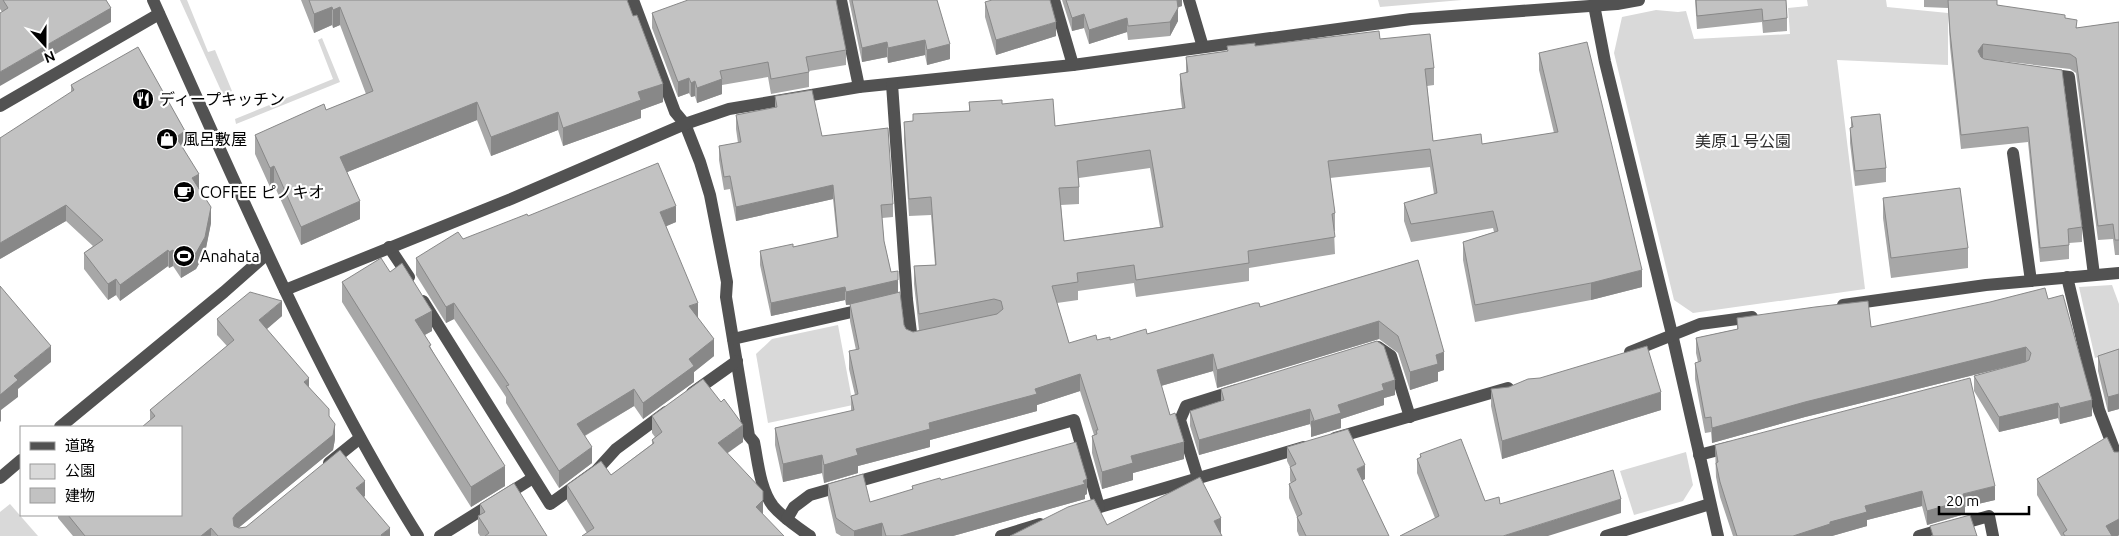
<svg xmlns="http://www.w3.org/2000/svg" width="2119" height="536" font-family="Ubuntu,'Noto Sans JP',sans-serif">
<style>
.green{fill:#d9d9d9}
.lines{fill:none;stroke-linecap:round;stroke-linejoin:round}
.minor{stroke:#525252;stroke-width:12}
.wall{fill:#a7a7a7;fill-rule:evenodd}
.shaded-wall{fill:#888}
.building{fill:#c2c2c2;stroke:#888;fill-rule:evenodd}
.labels{text-anchor:middle;stroke-width:4.5;stroke-linejoin:round;paint-order:stroke}
.poi-label{font-size:16px;fill:#000;stroke:#fff;text-anchor:start}
.park-label{font-size:16px;fill:#303030;stroke:#fff}
</style>
<rect width="100%" height="100%" fill="#fff"/>
<g class="green">
<polygon points="180,0 187,0 208,52 215,50 232,91 223,95"/>
<polygon points="1378,0 1462,0 1380,7"/>
<polygon points="1807,0 1886,0 1887,7 1948,13 1948,65 1837,60 1865,289 1693,313 1674,300 1614,53 1622,17 1656,10 1678,12 1686,11 1694,39 1790,34 1788,8 1808,6"/>
<polygon points="322,38 340,82 236,124 235,119 333,79 318,40"/>
<polygon points="2112,285 2119,304 2119,350 2095,358 2079,287"/>
<polygon points="838,325 853,405 768,423 756,354 772,339"/>
<polygon points="1686,452 1693,485 1683,501 1634,515 1620,471"/>
<polygon points="10,504 38,536 0,536 0,512"/>
</g>
<g class="lines">
<g class="minor">
<path d="M153 0C235 181 312 367 418 536"/>
<path d="M633 0 675 112 685 124 700 162 710 195 727 282 726 297 749 436 754 442C758 462 760 489 773 506 783 518 797 527 810 536"/>
<polyline points="841,0 859,87"/>
<polyline points="1054,0 1073,65"/>
<polyline points="1189,0 1203,47"/>
<polyline points="1594,5 1605,62 1672,334 1718,536"/>
<polyline points="2047,74 2069,77 2094,275"/>
<polyline points="0,106 159,14"/>
<polyline points="2013,153 2031,281"/>
<polyline points="389,247 409,277"/>
<polyline points="2067,277 2099,410 2119,462"/>
<polyline points="285,290 511,199 685,124 729,109 859,87 1073,65 1411,19 1617,4 1639,0"/>
<polyline points="907,300 912,341 917,340"/>
<polyline points="423,301 550,504 596,471 616,449 666,412"/>
<polyline points="884,305 907,300 892,84"/>
<polyline points="1843,305 1986,285 2119,273"/>
<polyline points="733,339 865,309"/>
<polyline points="1371,349 1378,347 1391,356 1410,417"/>
<polyline points="1630,352 1700,324 1752,317"/>
<polyline points="692,393 737,361"/>
<polyline points="60,427 224,292 267,254"/>
<polyline points="1335,438 1508,388"/>
<polyline points="1699,455 1730,447"/>
<polyline points="329,463 360,438"/>
<polyline points="0,478 21,460"/>
<polyline points="1198,478 1180,420 1186,406 1237,390"/>
<polyline points="1083,512 1304,447"/>
<polyline points="787,519 794,507 810,495 1074,420 1099,507"/>
<polyline points="440,536 533,478"/>
<polyline points="1001,536 1040,524"/>
<polyline points="1606,536 1710,504"/>
<polyline points="1919,536 1989,516 1993,536"/>
</g>
</g>
<g class="wall">
<polygon points="0,0 106,0 111,22 2,12 0,9"/>
<polygon points="301,0 627,0 663,102 641,110 641,118 563,146 558,130 491,156 477,120 347,172 360,219 301,245 274,185 270,187 255,154 255,135 326,110 366,94 340,25 333,28 332,25 314,33"/>
<polygon points="849,0 937,0 950,59 927,65 925,55 888,63 887,57 862,62"/>
<polygon points="1062,0 1182,0 1182,6 1178,7 1178,21 1170,36 1128,40 1127,32 1089,44 1084,28 1072,31"/>
<polygon points="1695,0 1786,0 1787,18 1787,31 1763,33 1762,22 1697,29"/>
<polygon points="1924,0 1997,0 1997,5 2065,18 2077,28 2119,22 2119,255 2115,255 2113,239 2098,240 2076,73 2070,69 1983,59 2062,70 2082,227 2082,242 2069,243 2069,259 2040,262 2028,142 1961,149 1950,47 1948,8 1924,7"/>
<polygon points="985,2 1056,36 996,55 985,17"/>
<polygon points="652,13 846,50 846,65 809,71 809,87 771,94 768,77 722,85 722,94 697,103 695,96 691,97 689,93 678,97 652,28"/>
<path d="M1380 39 1434 68V85L1427 86 1433 141 1482 144 1554 133 1539 70V53L1642 287 1591 300 1475 322 1463 260V242L1494 232 1493 228 1411 242 1404 221V203L1434 194 1430 167 1330 178 1335 213V231H1334L1335 254 1249 268V281L1136 297 1134 283 1078 291V300L1057 303 1069 343 1110 340 1147 334 1260 307 1418 260 1444 370 1438 372V381L1410 390 1398 353 1379 339 1217 388 1213 371 1161 386 1184 459 1133 473V480L1102 489 1092 453V436L1094 435 1080 391 1037 405V411L930 440V447L858 466V473L824 483 822 473 783 482 775 445V428L851 411V396L855 395 849 369V351L856 350 850 321V305H846L845 300 771 316 760 265V251L793 247 837 238 833 199 736 221 730 189 724 190 719 160V146L738 143 736 129V115L775 108V96L822 136 893 204V217L882 218 884 241 891 272 898 293 904 325 906 329 913 332 919 330 914 284V266L935 265 931 215 909 216 904 140V122L913 121V114L969 111V102L1002 104 1055 126 1182 108 1180 91V74L1186 73V57L1227 51V46H1255ZM1150 168 1160 227 1064 241 1061 205 1079 204V178Z"/>
<polygon points="71,85 185,147 183,149 211,223 205,253 196,269 181,278 173,266 169,268 168,266 120,301 116,295 108,300 84,269 84,253 93,246 66,221 0,259 71,92"/>
<polygon points="1851,117 1886,168 1886,182 1855,186 1850,143 1850,128 1851,127"/>
<polygon points="1883,198 1968,248 1968,268 1891,278 1883,218"/>
<polygon points="528,216 676,222 666,226 698,318 714,356 694,372 694,382 643,419 634,406 585,436 592,463 559,488 506,403 506,397 454,319 446,323 416,275 416,258"/>
<polygon points="390,272 432,331 425,335 431,348 505,486 471,507 342,302 342,282"/>
<polygon points="2048,299 2092,416 2060,424 2058,418 1999,432 1974,391 1974,376 2026,362 1805,417 1712,443 1711,432 1705,433 1695,379 1695,363 1698,362 1696,353 1696,338 1737,329 1737,318 1871,327"/>
<polygon points="282,316 266,329 309,387 329,416 335,439 333,450 238,528 246,527 365,496 364,497 390,536 73,536 58,518 58,515 181,515 150,421 150,410 227,346 217,335 217,319"/>
<polygon points="2119,349 2119,409 2108,412 2098,371 2098,356"/>
<polygon points="1221,389 1395,395 1384,398 1384,405 1341,419 1341,428 1311,437 1311,428 1310,424 1199,455 1190,426 1190,411 1221,401"/>
<polygon points="1491,389 1661,410 1502,459 1491,406"/>
<polygon points="652,416 743,442 587,533 567,501 567,485 611,475 652,444 652,440 655,437 652,433"/>
<polygon points="1715,445 1995,500 1965,507 1965,514 1927,525 1922,506 1867,520 1867,526 1832,536 1733,536 1720,497 1716,477"/>
<polygon points="1287,447 1365,479 1362,480 1389,536 1299,536 1297,531 1297,517 1289,498 1289,484 1291,483 1290,481 1290,467 1287,461"/>
<polygon points="2114,452 2119,452 2119,535 2118,536 2061,536 2037,495 2037,479"/>
<polygon points="1420,454 1485,501 1500,504 1621,513 1435,518 1417,473 1417,459 1420,458"/>
<polygon points="941,480 1087,494 1085,495 1085,499 953,536 841,536 836,533 828,498 828,484 870,502 912,490 912,486"/>
<polygon points="480,504 547,536 480,536 478,533 478,516 480,515"/>
</g>
<g class="shaded-wall">
<polygon points="1176,0 1182,0 1182,6 1176,8"/>
<polygon points="332,7 332,25 314,33 314,14"/>
<polygon points="340,7 340,25 333,28 333,10"/>
<polygon points="111,8 111,22 0,86 0,72"/>
<polygon points="1178,8 1178,21 1170,36 1170,22"/>
<polygon points="1084,14 1084,28 1072,31 1072,18"/>
<polygon points="1127,18 1127,32 1089,44 1089,30"/>
<polygon points="1056,22 1056,36 996,55 996,40"/>
<polygon points="925,40 925,55 888,63 888,48"/>
<polygon points="887,42 887,57 862,62 862,48"/>
<polygon points="950,44 950,59 927,65 927,50"/>
<polygon points="1983,44 1983,58 1978,65 1978,51"/>
<polygon points="689,78 689,93 678,97 678,82"/>
<polygon points="722,79 722,94 697,103 697,88"/>
<polygon points="695,81 695,96 691,97 691,83"/>
<polygon points="663,84 663,102 641,110 641,118 563,146 563,128 638,92"/>
<polygon points="477,102 477,120 340,175 340,157"/>
<polygon points="558,112 558,130 491,156 491,137"/>
<polygon points="185,131 185,147 176,153 176,137"/>
<polygon points="274,166 274,185 270,187 270,168"/>
<polygon points="199,174 199,190 192,178"/>
<polygon points="833,185 833,199 736,221 736,207"/>
<polygon points="360,201 360,219 301,245 301,227"/>
<polygon points="66,205 66,221 0,259 0,243"/>
<polygon points="676,206 676,222 660,229 660,212"/>
<polygon points="211,207 211,223 205,253 196,269 181,278 181,262"/>
<polygon points="168,250 168,266 120,301 120,285"/>
<polygon points="173,250 173,266 169,268 169,252"/>
<polygon points="1642,270 1642,287 1591,300 1591,283"/>
<polygon points="116,279 116,295 108,300 108,284"/>
<polygon points="898,280 898,294 846,305 846,292"/>
<polygon points="845,287 845,300 771,316 771,303"/>
<polygon points="282,301 282,316 259,336 259,320"/>
<polygon points="454,303 454,319 446,323 446,307"/>
<polygon points="698,303 698,319 689,306"/>
<polygon points="432,311 432,331 415,340 415,320"/>
<polygon points="1379,321 1379,339 1217,388 1217,370"/>
<polygon points="714,339 714,356 694,372 694,382 643,419 643,403 689,359"/>
<polygon points="51,346 51,362 18,389 18,397 1,410 1,421 0,422 0,395 14,376"/>
<polygon points="2026,347 2026,362 1805,417 1712,443 1712,428 1805,402"/>
<polygon points="1444,352 1444,370 1438,372 1438,381 1410,390 1410,372 1436,355"/>
<polygon points="1213,354 1213,371 1157,387 1157,370"/>
<polygon points="1080,374 1080,391 1037,405 1037,411 930,440 930,447 858,466 858,473 824,483 824,465 856,449 929,423"/>
<polygon points="309,378 309,394 304,382"/>
<polygon points="1395,380 1395,395 1384,398 1384,405 1341,419 1341,428 1311,437 1311,422 1338,405 1382,384"/>
<polygon points="634,389 634,406 577,440 577,424"/>
<polygon points="1661,392 1661,410 1502,459 1502,441"/>
<polygon points="2119,394 2119,409 2108,412 2108,397"/>
<polygon points="2092,400 2092,416 2060,424 2060,408"/>
<polygon points="2058,403 2058,418 1999,432 1999,417"/>
<polygon points="1310,409 1310,424 1199,455 1199,440"/>
<polygon points="335,424 335,439 333,450 236,530 233,534 233,518 236,514"/>
<polygon points="743,425 743,442 718,460 718,443"/>
<polygon points="1184,442 1184,459 1133,473 1133,480 1102,489 1102,472 1131,456"/>
<polygon points="592,447 592,463 559,488 559,471"/>
<polygon points="822,455 822,473 783,482 783,464"/>
<polygon points="1365,465 1365,479 1357,483 1357,469"/>
<polygon points="505,466 505,486 471,507 471,487"/>
<polygon points="1087,479 1087,494 1085,495 1085,499 953,536 900,536"/>
<polygon points="365,481 365,496 356,503 356,488"/>
<polygon points="1995,486 1995,500 1965,507 1965,514 1927,525 1927,511 1963,494"/>
<polygon points="1922,491 1922,506 1867,520 1867,526 1832,536 1793,536 1865,506"/>
<polygon points="1621,499 1621,513 1548,536 1503,536"/>
<polygon points="763,500 763,517 756,507"/>
<polygon points="1221,518 1221,536 1214,521"/>
<polygon points="2119,519 2119,535 2118,536 2106,536 2106,526"/>
<polygon points="882,523 882,536 854,536 854,531"/>
<polygon points="211,528 211,536 201,536"/>
<polygon points="390,528 390,536 381,536 381,535"/>
</g>
<g class="building">
<polygon points="3,0 106,0 111,8 0,72 0,13 8,8"/>
<polygon points="309,0 627,0 633,16 637,15 663,84 638,92 641,100 563,128 558,112 491,137 477,102 340,157 360,201 301,227 274,166 270,168 255,135 324,104 326,110 373,91 340,7 333,10 332,7 314,14"/>
<polygon points="688,0 836,0 846,50 806,57 809,72 771,79 768,62 720,71 722,79 697,88 695,81 691,83 689,78 678,82 652,13"/>
<polygon points="852,0 937,0 950,44 927,50 925,40 888,48 887,42 862,48"/>
<polygon points="992,0 1050,0 1056,22 996,40 985,2"/>
<polygon points="1066,0 1177,0 1178,8 1170,22 1128,26 1127,18 1089,30 1084,14 1072,18"/>
<polygon points="1696,0 1786,0 1787,18 1763,21 1762,9 1697,16"/>
<polygon points="1948,0 1997,0 1997,5 2065,15 2065,18 2077,20 2076,28 2119,22 2119,240 2115,240 2113,224 2098,226 2076,58 2070,54 1983,44 1978,51 1981,57 1984,59 2062,70 2082,227 2068,229 2069,245 2040,248 2028,127 1961,135 1950,32"/>
<path d="M1379 31 1380 39 1430 34 1434 68 1425 69 1433 141 1481 134 1482 144 1558 132 1539 53 1587 42 1642 270 1591 283 1475 305 1463 242 1498 231 1493 211 1411 224 1404 203 1437 193 1430 149 1328 161 1335 213 1332 214 1335 237 1248 251 1249 263 1136 280 1134 265 1077 273 1078 282 1052 286 1069 343 1096 335 1097 340 1110 337V340L1146 329 1147 334 1255 303H1259L1260 307 1418 260 1444 352 1436 355 1438 364 1410 372 1398 336 1379 321 1217 370 1213 354 1157 370 1170 415 1175 413 1184 442 1131 456 1133 463 1102 472 1092 436 1097 434 1096 430H1098L1080 374 1035 389 1037 394 929 423 930 429 856 449 858 455 824 465 822 455 783 464 775 428 854 410 851 396 858 394 849 351 859 349 850 304 900 292 904 325 906 329 913 332 997 314 1003 309 1001 301 994 299 919 314 914 266 936 265 931 197 909 199 904 122 913 121V114L970 111 969 102 1002 100V104L1053 99 1055 126 1185 108 1180 74 1188 72 1186 57 1228 51 1227 46 1255 43V46ZM1150 150 1163 227 1064 241 1059 188 1079 187 1077 161Z"/>
<polygon points="138,47 185,131 176,137 199,174 192,178 211,207 205,237 196,253 181,262 173,250 169,252 168,250 120,285 116,279 108,284 84,253 103,240 66,205 0,243 0,138 74,90 71,85"/>
<polygon points="812,90 822,136 888,128 893,204 881,205 884,241 891,272 898,271 898,280 846,292 845,287 771,303 760,251 793,244 793,247 838,237 833,185 736,207 730,176 724,177 719,146 741,142 736,115 777,107 775,96"/>
<polygon points="1880,114 1886,168 1855,171 1850,128 1853,127 1851,117"/>
<polygon points="658,163 676,206 660,212 698,303 689,306 714,339 689,359 694,366 643,403 634,389 577,424 592,447 559,471 506,386 509,385 454,303 446,307 416,258 458,232 463,239 527,214 528,216"/>
<polygon points="1960,188 1968,248 1891,258 1883,198"/>
<polygon points="381,258 390,272 402,263 432,311 415,320 431,345 429,346 505,466 471,487 342,282"/>
<polygon points="0,286 51,346 14,376 18,380 0,395"/>
<polygon points="2045,288 2048,299 2063,295 2092,400 2060,408 2058,403 1999,417 1974,376 2025,362 2029,360 2031,353 2026,347 1805,402 1712,428 1711,417 1705,418 1695,363 1701,361 1696,338 1738,329 1737,318 1815,307 1868,301 1871,327 1990,302"/>
<polygon points="250,292 282,301 259,320 309,378 304,382 329,409 329,416 335,424 333,435 236,514 233,518 234,526 239,528 246,527 340,450 365,481 356,488 390,528 381,535 382,536 218,536 211,528 201,536 85,536 68,515 181,515 181,427 142,427 155,416 150,410 234,340 217,319"/>
<polygon points="1377,341 1384,346 1395,380 1382,384 1384,390 1338,405 1341,413 1311,422 1314,420 1310,409 1199,440 1190,411 1224,400 1221,389"/>
<polygon points="1647,346 1661,392 1502,441 1491,389 1509,387 1528,379 1540,378"/>
<polygon points="2119,349 2119,394 2108,397 2098,356"/>
<polygon points="1970,378 1995,486 1963,494 1965,500 1927,511 1922,491 1865,506 1867,512 1830,522 1830,524 1793,536 1737,536 1720,482 1716,463 1718,462 1715,445"/>
<polygon points="703,379 721,402 724,399 743,425 718,443 763,491 763,500 756,507 784,536 582,536 594,528 567,485 601,461 611,475 654,443 652,440 662,432 652,416"/>
<polygon points="1348,429 1365,465 1357,469 1389,536 1306,536 1297,517 1302,514 1289,484 1296,480 1290,467 1296,464 1287,447"/>
<polygon points="2107,437 2114,452 2119,452 2119,519 2106,526 2112,536 2065,536 2063,533 2067,530 2037,479"/>
<polygon points="1461,439 1485,501 1499,497 1500,504 1613,470 1621,499 1503,536 1400,536 1439,516 1417,459 1421,457 1420,454"/>
<polygon points="1076,442 1087,479 1083,481 1085,484 900,536 886,536 882,523 854,531 836,518 828,484 863,474 870,502 913,489 912,486 940,478 941,480"/>
<polygon points="1200,477 1221,518 1214,521 1222,536 1010,536 1068,507 1094,499 1107,525"/>
<polygon points="514,483 547,536 485,536 489,533 478,516 485,512 480,504"/>
<polygon points="1970,515 1977,536 1931,536 1933,536 1930,526"/>
</g>
<defs>
<g id="restaurant-disc" transform="scale(1.125)"><circle r="9.5" fill="#000" stroke="#fff"/><path d="M-5-6h1v4h1v-4h1v4h1v-4h1v5L-1.5 .5V6h-2V.5L-5-1ZM5-6V6H3V1.5H1.5Q1.5-4 5-6Z" fill="#fff"/></g>
<g id="shop-disc" transform="scale(1.125)"><circle r="9.5" fill="#000" stroke="#fff"/><path d="M-5-2.5h2.3a2.7 3.5 0 0 1 5.4 0H5L5.5 6h-11ZM-1.5-2.5h3a1.5 2.3 0 0 0-3 0Z" fill="#fff"/></g>
<g id="cafe-disc" transform="scale(1.125)"><circle r="9.5" fill="#000" stroke="#fff"/><path d="M-5.5-4.5H6V0H3Q3 3.5 0 3.5H-2.5Q-5.5 3.5-5.5 0ZM3-3.2v2h1.7v-2ZM-6 4.5H4V6H-6Z" fill="#fff"/></g>
<g id="stadium-disc" transform="scale(1.125)"><circle r="9.5" fill="#000" stroke="#fff"/><path d="M0-5a6.5 5 0 1 0 0 10a6.5 5 0 1 0 0-10ZM-3.5-1.8h7v3.6h-7Z" fill="#fff"/></g>
</defs>
<g fill-rule="evenodd">
<use href="#restaurant-disc" x="143" y="99"/>
<use href="#shop-disc" x="167" y="139"/>
<use href="#cafe-disc" x="184" y="192"/>
<use href="#stadium-disc" x="184" y="256"/>
</g>
<g class="labels">
<g class="poi-label">
<text x="159" y="105">ディープキッチン</text>
<text x="183" y="145">風呂敷屋</text>
<text x="200" y="198">COFFEE ピノキオ</text>
<text x="200" y="262">Anahata</text>
</g>
<g class="park-label">
<text x="1743" y="147">美原１号公園</text>
</g>
</g>
<rect x="20" y="426" width="162" height="90" fill="#ffffff" stroke="#999999"/>
<rect x="30" y="442" width="25" height="8" fill="#525252" stroke="#999999"/>
<text x="65" y="451" font-size="15" fill="#000000">道路</text>
<rect x="30" y="464" width="25" height="15" fill="#d9d9d9" stroke="#999999"/>
<text x="65" y="476" font-size="15" fill="#000000">公園</text>
<rect x="30" y="488" width="25" height="15" fill="#c2c2c2" stroke="#999999"/>
<text x="65" y="501" font-size="15" fill="#000000">建物</text>
<g transform="translate(45 45) rotate(159)" stroke="#ffffff" stroke-width="4" paint-order="stroke">
<path d="M0-4L9 19L0 12L-9 19Z" fill="#000000"/>
<text y="-8" font-size="14" font-weight="bold" text-anchor="middle" fill="#000000">N</text>
</g>
<path d="M1939 506v8h90v-8" fill="none" stroke="#000000" stroke-width="2.5"/>
<text x="1946" y="506" font-size="15" fill="#000000" stroke="#ffffff" stroke-width="4" paint-order="stroke">20 m</text>
</svg>
